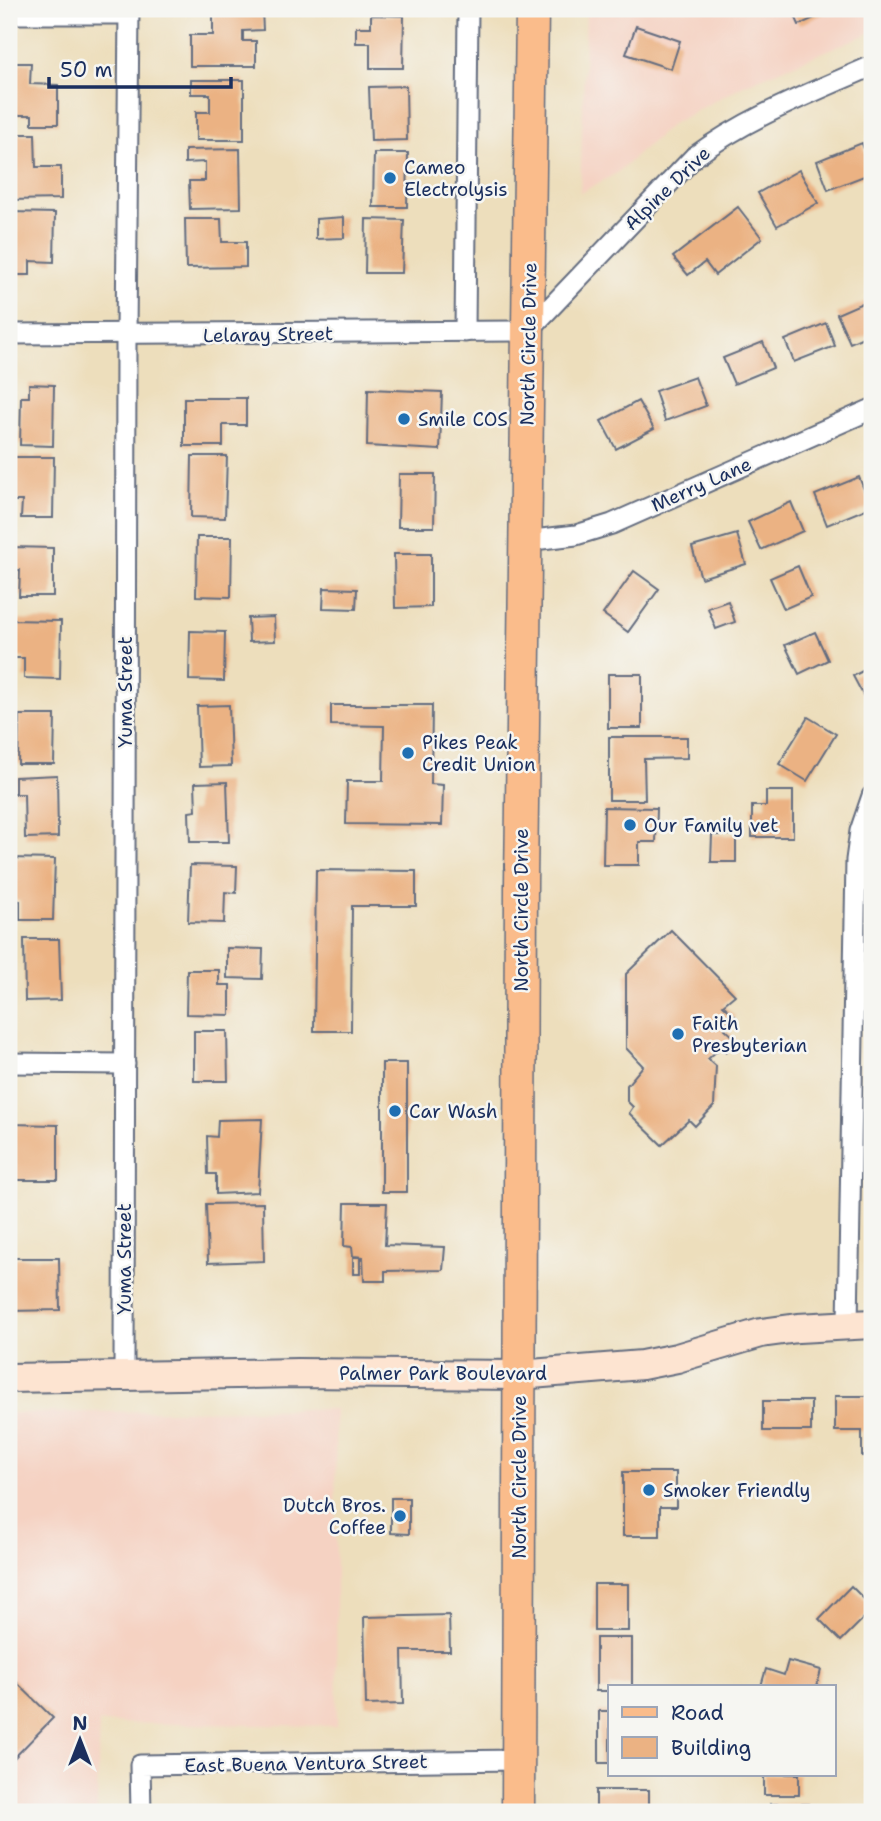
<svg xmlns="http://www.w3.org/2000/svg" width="881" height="1821" font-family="'Shantell Sans',sans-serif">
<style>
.built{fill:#f5d2c2}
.building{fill:#ebb283}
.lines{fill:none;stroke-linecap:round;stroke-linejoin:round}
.street-casing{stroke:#646c7f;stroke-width:23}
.secondary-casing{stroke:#646c7f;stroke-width:32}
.primary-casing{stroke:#646c7f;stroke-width:35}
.street{stroke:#fff;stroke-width:19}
.secondary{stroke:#fde4d1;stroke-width:28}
.primary{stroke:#fabc8b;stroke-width:32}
.poi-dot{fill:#1f6fb2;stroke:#f6f6f2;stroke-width:2.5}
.labels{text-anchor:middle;stroke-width:5;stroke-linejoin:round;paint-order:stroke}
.poi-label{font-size:19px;fill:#1b2f5e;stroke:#f6f6f2;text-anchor:start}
.street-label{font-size:19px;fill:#1b2f5e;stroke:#f6f6f2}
</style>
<rect width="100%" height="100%" fill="#f6f6f2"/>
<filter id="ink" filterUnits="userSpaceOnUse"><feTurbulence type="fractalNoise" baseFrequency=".0143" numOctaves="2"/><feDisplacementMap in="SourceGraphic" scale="14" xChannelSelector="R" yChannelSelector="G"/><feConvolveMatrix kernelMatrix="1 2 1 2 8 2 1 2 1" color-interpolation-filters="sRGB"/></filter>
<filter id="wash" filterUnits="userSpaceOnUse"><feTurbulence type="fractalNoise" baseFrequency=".00686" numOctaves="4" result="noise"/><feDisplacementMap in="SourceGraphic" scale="28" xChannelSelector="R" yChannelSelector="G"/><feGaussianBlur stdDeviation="1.57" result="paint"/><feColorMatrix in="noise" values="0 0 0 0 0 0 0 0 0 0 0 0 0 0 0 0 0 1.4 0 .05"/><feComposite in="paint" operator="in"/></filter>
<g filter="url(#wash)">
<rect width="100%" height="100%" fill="#eddebc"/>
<g class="built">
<polygon points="586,9 872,9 872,32 744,85 672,124 617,173 580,193"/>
<polygon points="335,1409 337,1726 99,1723 97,1812 9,1812 9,1413"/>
</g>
<g id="blocks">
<g class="building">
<polygon points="792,9 834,9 799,25"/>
<polygon points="262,10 263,30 243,31 243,41 256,41 256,66 190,66 190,35 213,35 213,11"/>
<polygon points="371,15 404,16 403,68 370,68 370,43 356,43 356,27 371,27"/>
<polygon points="636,26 680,41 671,69 626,54"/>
<polygon points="9,63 31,63 30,84 58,85 58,124 32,124 32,115 9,115"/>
<polygon points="191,80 244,80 244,140 196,140 196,112 210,112 210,94 191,94"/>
<polygon points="406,86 407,140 371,141 369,87"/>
<polygon points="9,134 35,134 36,167 61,167 61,199 9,200"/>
<polygon points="862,143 872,173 828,190 817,161"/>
<polygon points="240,149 241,208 190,209 189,181 205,181 205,162 185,163 185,150"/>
<polygon points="374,153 408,153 407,207 373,207"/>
<polygon points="799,170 818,203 777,226 758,193"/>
<polygon points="738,207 762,238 715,275 705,262 688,275 673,257"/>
<polygon points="10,212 55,213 54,262 30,261 30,275 9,275"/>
<polygon points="344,217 344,238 316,239 316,219"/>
<polygon points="185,219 221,219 222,242 246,242 246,267 186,268"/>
<polygon points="366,219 404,220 402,273 365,273"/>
<polygon points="869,300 872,308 872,333 850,343 837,314"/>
<polygon points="826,323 835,346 794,362 785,340"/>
<polygon points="763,342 773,368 734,384 723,358"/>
<polygon points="695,377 706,406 665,421 655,391"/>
<polygon points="29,384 54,385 53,446 20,445 21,397 29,397"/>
<polygon points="368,389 442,392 440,450 367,446"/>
<polygon points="184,398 246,398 246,425 223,425 223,446 184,446"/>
<polygon points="638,401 654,429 616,449 601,421"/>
<polygon points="192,456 227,456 225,518 191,517"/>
<polygon points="9,457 54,457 53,518 21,518 22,501 9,501"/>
<polygon points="399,474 435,474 434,527 398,527"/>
<polygon points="859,477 871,507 827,525 815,495"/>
<polygon points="791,502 803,531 761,550 748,522"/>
<polygon points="737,534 746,564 701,578 692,547"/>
<polygon points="197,537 232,537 231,597 196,596"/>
<polygon points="12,547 53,548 53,596 19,596 20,570 11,570"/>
<polygon points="394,554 431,554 431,607 395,608"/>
<polygon points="798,566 811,597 784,609 770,578"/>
<polygon points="634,571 659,589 628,632 603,614"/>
<polygon points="324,588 357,589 356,609 323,608"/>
<polygon points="728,601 735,622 716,629 708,608"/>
<polygon points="274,617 275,641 249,642 248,618"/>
<polygon points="9,620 61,621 60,679 24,678 24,658 9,658"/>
<polygon points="190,631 225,632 224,681 189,680"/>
<polygon points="815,632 828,660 799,674 785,645"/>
<polygon points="872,666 872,704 869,706 853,676"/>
<rect x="608" y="674" width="34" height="54"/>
<polygon points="229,705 231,766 199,767 197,706"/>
<polygon points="331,705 432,705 431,784 443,785 442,825 346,824 347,781 383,781 384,726 331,725"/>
<polygon points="19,715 55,715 54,764 18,764"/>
<polygon points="808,717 836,734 807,781 779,764"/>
<polygon points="609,737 687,737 687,758 644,759 645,800 609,800"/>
<polygon points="57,775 58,837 25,838 24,794 15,794 15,777"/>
<polygon points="227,782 229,842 190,842 189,812 196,811 195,783"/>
<polygon points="766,791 793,791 793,837 752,837 752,806 766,806"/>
<polygon points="604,807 657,808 656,842 639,842 639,865 603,865"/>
<polygon points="712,835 736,835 736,862 711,862"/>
<polygon points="9,858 55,859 53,920 20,920 20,901 9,900"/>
<polygon points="190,865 237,866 236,893 225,892 224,923 188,922"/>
<polygon points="316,870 416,871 416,906 352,906 351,1031 314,1031"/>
<polygon points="671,930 735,995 723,1005 735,1016 725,1029 736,1039 726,1052 720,1048 708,1059 716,1066 714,1106 695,1126 689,1120 662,1145 629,1113 633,1107 627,1101 627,1085 643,1066 626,1048 626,974"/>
<polygon points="24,939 59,939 61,1000 25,1001"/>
<polygon points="227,948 263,949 262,979 227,978"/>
<polygon points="187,970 219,970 219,985 230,985 230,1015 186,1014"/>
<polygon points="194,1031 227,1031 228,1081 194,1081"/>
<rect x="382" y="1063" width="25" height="129"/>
<polygon points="262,1119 258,1192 216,1194 216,1174 208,1174 207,1136 217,1137 218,1120"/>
<polygon points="9,1124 58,1125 58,1180 9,1180"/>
<polygon points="263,1203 264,1261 208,1263 206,1204"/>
<polygon points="345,1203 387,1203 385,1245 445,1247 443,1270 385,1271 385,1281 364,1281 363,1257 353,1256 352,1247 344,1246"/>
<rect x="353" y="1257" width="7" height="17"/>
<polygon points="9,1258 59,1258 60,1310 9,1311"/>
<polygon points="835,1396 872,1396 872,1456 862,1456 862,1431 835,1431"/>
<rect x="763" y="1401" width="48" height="30"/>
<polygon points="623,1472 676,1472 676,1507 660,1507 660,1536 623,1536"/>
<polygon points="391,1498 409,1498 409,1534 391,1533"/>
<rect x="594" y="1584" width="34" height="47"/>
<polygon points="851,1586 872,1607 872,1610 841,1641 819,1619"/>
<polygon points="449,1615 450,1651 402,1651 403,1704 366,1705 364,1617"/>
<polygon points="596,1638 632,1638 632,1686 610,1686 610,1691 596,1691"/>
<polygon points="788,1661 821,1670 817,1686 761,1686 766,1669 784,1675"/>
<polygon points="9,1675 53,1718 9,1763"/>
<rect x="599" y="1711" width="11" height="52"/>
<rect x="764" y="1774" width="35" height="21"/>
<rect x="596" y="1790" width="53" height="22"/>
<rect x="770" y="1804" width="38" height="8"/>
</g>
</g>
</g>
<g filter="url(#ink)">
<use href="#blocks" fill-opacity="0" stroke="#646c7f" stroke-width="2"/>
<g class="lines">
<g class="street-casing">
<g id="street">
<polyline points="9,14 129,14"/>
<polyline points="465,332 468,9"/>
<path d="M9 334 528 331 694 157C748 117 811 93 872 66"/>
<polyline points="525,541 576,535 612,524 872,409"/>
<polyline points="9,1063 125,1064"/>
<polyline points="848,1324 856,860 860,831 872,796"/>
<polyline points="124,1376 126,335 129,9"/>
<polyline points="141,1812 140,1765 519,1760"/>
</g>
</g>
<g class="secondary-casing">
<polyline id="secondary" points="9,1378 297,1373 519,1375 642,1365 677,1358 761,1333 798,1328 872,1324"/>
</g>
<g class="primary-casing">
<polyline id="primary" points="518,1812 521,884 532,9"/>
</g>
<use href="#street" class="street"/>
<use href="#secondary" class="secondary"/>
<use href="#primary" class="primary"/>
</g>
</g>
<g class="poi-dot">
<circle cx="390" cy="178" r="7"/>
<circle cx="404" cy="419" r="7"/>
<circle cx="408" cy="753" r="7"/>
<circle cx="630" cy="825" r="7"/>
<circle cx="678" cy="1034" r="7"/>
<circle cx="395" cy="1111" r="7"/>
<circle cx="649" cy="1490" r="7"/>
<circle cx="400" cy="1516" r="7"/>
</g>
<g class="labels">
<g class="poi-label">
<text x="404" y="174">Cameo<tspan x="404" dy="22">Electrolysis</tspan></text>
<text x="418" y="426">Smile COS</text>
<text x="422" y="749">Pikes Peak<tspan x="422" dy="22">Credit Union</tspan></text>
<text x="644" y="832">Our Family vet</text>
<text x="692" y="1030">Faith<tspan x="692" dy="22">Presbyterian</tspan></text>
<text x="409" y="1118">Car Wash</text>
<text x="663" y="1497">Smoker Friendly</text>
<text x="386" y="1512" text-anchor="end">Dutch Bros.<tspan x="386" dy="22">Coffee</tspan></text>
</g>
<g class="street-label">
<text transform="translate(667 188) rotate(-44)" y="7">Alpine Drive</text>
<text transform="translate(268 334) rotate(-1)" y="7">Lelaray Street</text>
<text transform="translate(528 344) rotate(-89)" y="7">North Circle Drive</text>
<text transform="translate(701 484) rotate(-24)" y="7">Merry Lane</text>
<text transform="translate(125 692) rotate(-90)" y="7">Yuma Street</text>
<text transform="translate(521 910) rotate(-90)" y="7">North Circle Drive</text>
<text transform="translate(124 1259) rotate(-90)" y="7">Yuma Street</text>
<text x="443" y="1380">Palmer Park Boulevard</text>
<text transform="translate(519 1477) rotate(-90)" y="7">North Circle Drive</text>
<text transform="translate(306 1763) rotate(-1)" y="7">East Buena Ventura Street</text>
</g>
</g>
<rect width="881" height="1821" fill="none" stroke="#f6f6f2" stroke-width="35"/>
<rect x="608" y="1685" width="228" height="91" fill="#f6f6f2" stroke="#9ea6b7" stroke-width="2"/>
<rect x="622" y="1707" width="35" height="10" fill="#fabc8b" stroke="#9ea6b7" stroke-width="2"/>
<text x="671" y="1720" font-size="21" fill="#1b2f5e">Road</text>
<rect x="622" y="1737" width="35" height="21" fill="#ebb283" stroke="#9ea6b7" stroke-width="2"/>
<text x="671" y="1755" font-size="21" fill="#1b2f5e">Building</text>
<g transform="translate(80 1740)" stroke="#f6f6f2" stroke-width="5" paint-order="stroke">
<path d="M0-5L12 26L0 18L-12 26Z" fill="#1b2f5e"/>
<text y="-10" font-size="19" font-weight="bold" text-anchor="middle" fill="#1b2f5e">N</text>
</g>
<path d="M49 77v10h182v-10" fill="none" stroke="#1b2f5e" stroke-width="3.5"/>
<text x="60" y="77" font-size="21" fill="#1b2f5e" stroke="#f6f6f2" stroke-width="5" paint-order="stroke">50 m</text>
</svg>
